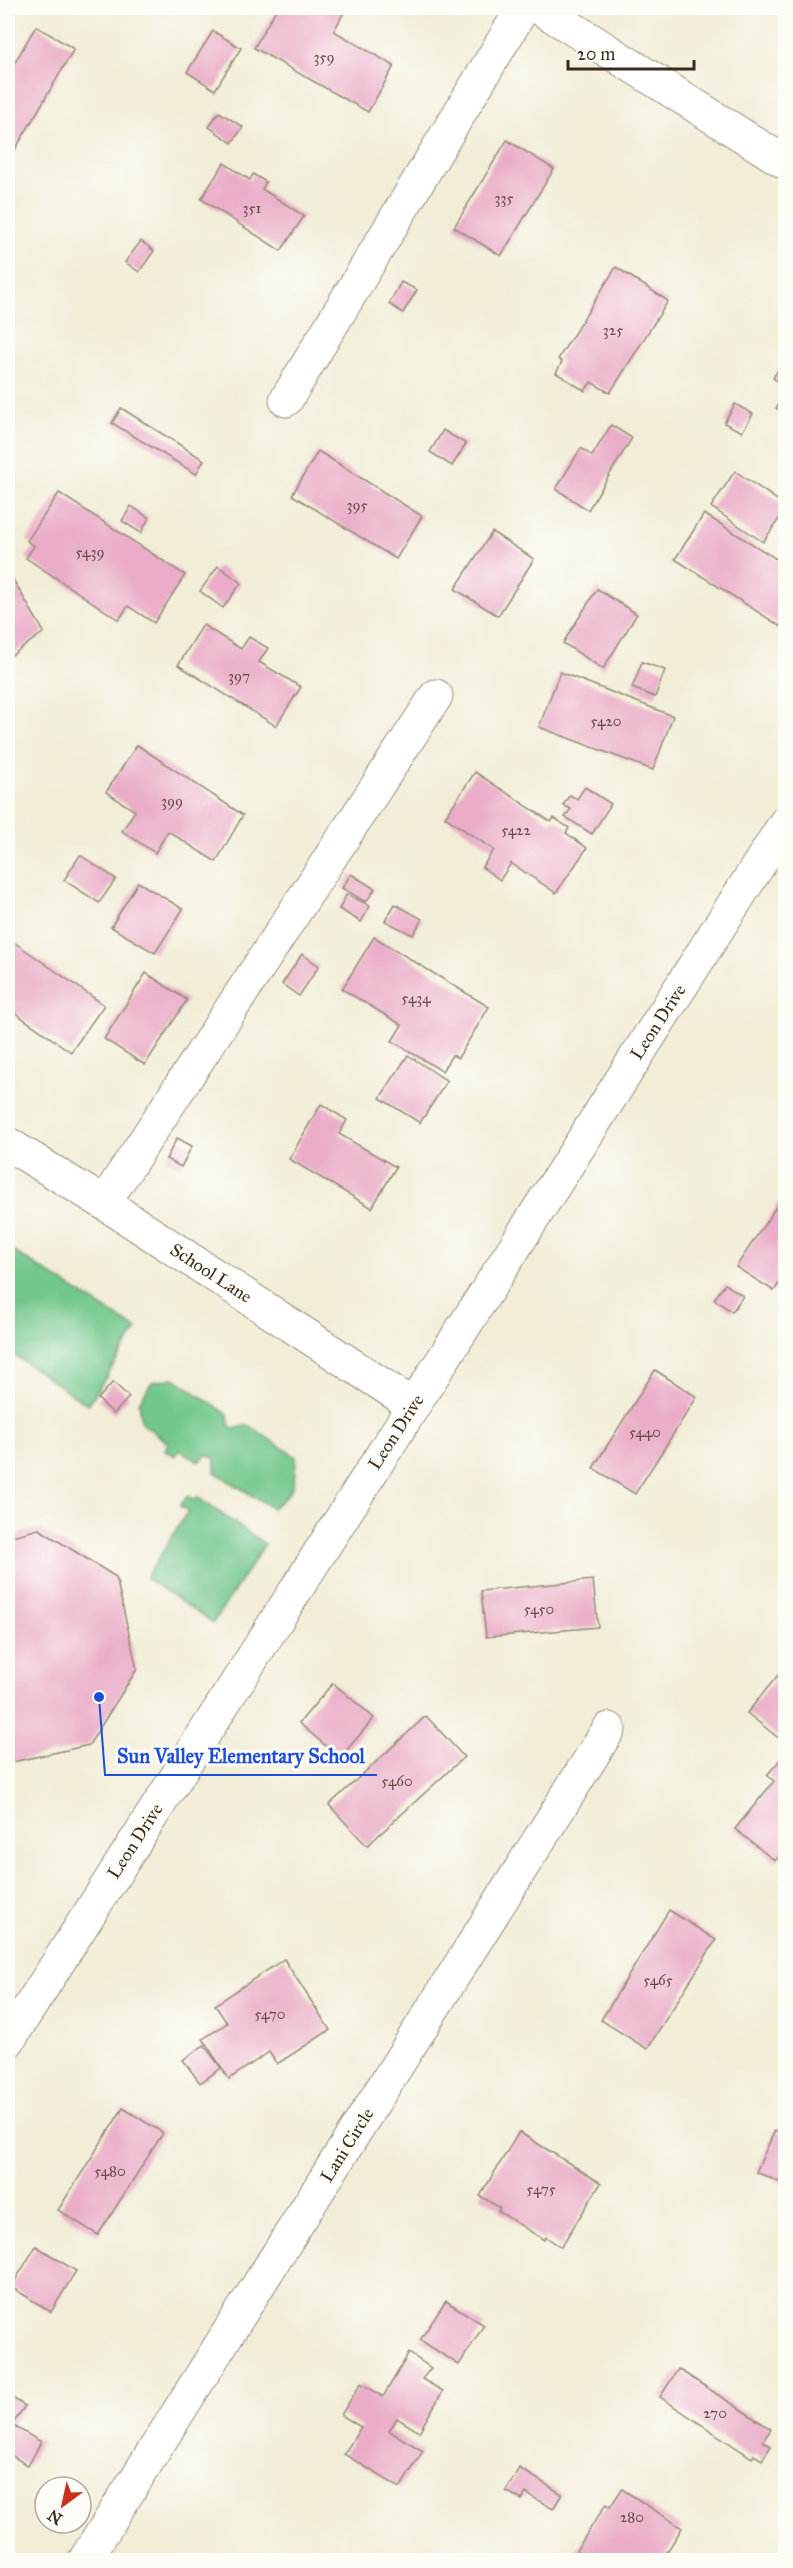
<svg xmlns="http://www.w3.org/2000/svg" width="793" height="2568" font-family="'IM FELL Great Primer',serif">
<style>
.green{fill:#72c78c;stroke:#567855;stroke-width:1.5}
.building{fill:#eaacc7}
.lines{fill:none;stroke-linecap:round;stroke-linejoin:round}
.minor-casing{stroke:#968c7a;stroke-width:35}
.minor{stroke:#fff;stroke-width:33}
.labels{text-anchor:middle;stroke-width:6;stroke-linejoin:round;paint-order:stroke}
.number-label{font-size:15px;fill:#674a48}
.street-label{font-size:18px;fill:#3b2a1e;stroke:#fdfcf7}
.leader{fill:none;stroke:#1d4ed8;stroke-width:2}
.callout-dot{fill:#1d4ed8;stroke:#fdfcf7;stroke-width:2}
.callout-label{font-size:20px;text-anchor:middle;font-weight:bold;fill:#1d4ed8;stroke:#fdfcf7;stroke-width:6;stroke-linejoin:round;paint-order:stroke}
</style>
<rect width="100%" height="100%" fill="#fdfcf7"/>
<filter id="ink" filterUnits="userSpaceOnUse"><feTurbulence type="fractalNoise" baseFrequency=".0167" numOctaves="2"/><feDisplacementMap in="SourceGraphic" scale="12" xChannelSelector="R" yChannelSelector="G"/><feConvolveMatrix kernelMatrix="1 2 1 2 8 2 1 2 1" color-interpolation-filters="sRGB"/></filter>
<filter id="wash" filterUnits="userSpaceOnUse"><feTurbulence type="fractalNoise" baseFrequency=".008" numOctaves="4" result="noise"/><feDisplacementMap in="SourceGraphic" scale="24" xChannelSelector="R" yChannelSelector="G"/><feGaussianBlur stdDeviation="1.35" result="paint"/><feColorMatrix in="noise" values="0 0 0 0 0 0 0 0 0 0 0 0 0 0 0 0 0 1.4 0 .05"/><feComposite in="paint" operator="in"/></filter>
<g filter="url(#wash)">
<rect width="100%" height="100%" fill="#f1edd7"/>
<g class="green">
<polygon points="8,1248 137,1329 88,1405 8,1351"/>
<path d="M174 1378 228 1415 229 1425 234 1429 248 1425 296 1457C295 1484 295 1492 272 1508L215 1472V1459L207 1454 199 1462 179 1450 175 1456 165 1450 168 1443 142 1423 139 1402 152 1382Z"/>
<polygon points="187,1496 194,1500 197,1497 265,1544 213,1623 146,1578 188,1511 180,1506"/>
</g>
<g id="blocks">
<g class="building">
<polygon points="277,8 337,8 344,12 334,31 394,66 368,112 254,48"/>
<polygon points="36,26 74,49 15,150 8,145 8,74"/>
<polygon points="213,31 241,48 215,90 187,72"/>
<polygon points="219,112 243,127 232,143 209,127"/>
<polygon points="507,140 554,169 501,256 454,227"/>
<polygon points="224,163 250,180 253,174 266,182 262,189 304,216 281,251 201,199"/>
<polygon points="141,241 154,251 139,272 125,262"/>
<polygon points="616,267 668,301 610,393 591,382 585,391 556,373 562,362 558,359"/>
<polygon points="401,282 417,290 403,313 389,304"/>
<polygon points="786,358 786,387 773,378"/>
<polygon points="786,394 786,414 776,408"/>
<polygon points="735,404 753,414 742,432 724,423"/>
<polygon points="121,408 204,460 196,474 112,423"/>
<polygon points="611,425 632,438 588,510 556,489 581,448 592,456"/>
<polygon points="443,430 466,444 452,466 430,452"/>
<polygon points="318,451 422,516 396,559 292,495"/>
<polygon points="735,471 786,506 786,509 763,542 711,507"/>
<polygon points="59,493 185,575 154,623 128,606 119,620 26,558 34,546 27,541"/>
<polygon points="131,506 149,518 141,533 122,521"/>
<polygon points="704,514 786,565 786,630 675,559"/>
<polygon points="492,532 534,559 498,616 455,589"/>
<polygon points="218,566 241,583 223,608 200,591"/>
<polygon points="8,571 44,632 8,658"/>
<polygon points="597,589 637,614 603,669 563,643"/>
<polygon points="203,625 241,649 249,637 268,648 259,662 301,687 276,726 178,665"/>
<polygon points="642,662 665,670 655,697 632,688"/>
<polygon points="560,672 673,716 653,770 539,727"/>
<polygon points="137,745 243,815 216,862 168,831 155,853 122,831 135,811 106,792"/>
<polygon points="475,772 551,822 554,818 569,828 566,833 587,848 556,893 511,863 500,880 482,867 494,850 445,817"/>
<polygon points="585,787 611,804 592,834 565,817 571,809 563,805 570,795 577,799"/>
<polygon points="80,855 116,879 99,903 64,880"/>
<polygon points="351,874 375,889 366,902 342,888"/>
<polygon points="138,882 183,909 155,953 111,927"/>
<polygon points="347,894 370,906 361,922 339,909"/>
<polygon points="395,904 422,919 413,935 385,921"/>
<polygon points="374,937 489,1007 458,1058 452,1055 442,1071 392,1041 402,1025 342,989"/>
<polygon points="8,938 104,1005 71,1052 8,1008"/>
<polygon points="302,954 319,966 299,996 282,984"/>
<polygon points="146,973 187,1000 145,1065 104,1039"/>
<polygon points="408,1055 447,1081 420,1123 380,1098"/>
<polygon points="321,1104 347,1120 339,1134 396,1167 372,1208 289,1159"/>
<polygon points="177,1138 192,1146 181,1167 166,1159"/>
<polygon points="786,1192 786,1273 774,1291 736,1267"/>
<polygon points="725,1284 743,1296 732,1312 714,1299"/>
<polygon points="655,1370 697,1397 635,1494 593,1468"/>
<polygon points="113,1382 129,1397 114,1414 98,1399"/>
<polygon points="39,1529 116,1577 137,1669 89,1745 8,1763 8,1537"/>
<polygon points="593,1580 598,1627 486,1637 481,1591"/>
<polygon points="779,1674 786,1679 786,1744 747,1713"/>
<polygon points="333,1683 374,1718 340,1758 299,1723"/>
<polygon points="426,1716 464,1757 367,1846 329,1805"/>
<polygon points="786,1753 786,1848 775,1861 735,1829 774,1781 767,1775"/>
<polygon points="669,1910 716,1940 647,2049 601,2020"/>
<polygon points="284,1959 330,2030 277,2064 269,2052 229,2079 203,2039 227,2023 215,2005"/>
<polygon points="204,2045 221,2068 200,2083 183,2060"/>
<polygon points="123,2108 163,2133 98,2235 58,2210"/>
<polygon points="775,2130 786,2135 786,2185 756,2172"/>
<polygon points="519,2132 601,2183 561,2247 546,2237 544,2240 498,2211 500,2208 480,2196"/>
<polygon points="36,2246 76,2271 51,2312 11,2287"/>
<polygon points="446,2301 484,2325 459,2365 420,2340"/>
<polygon points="409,2353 431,2368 422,2379 443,2391 419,2432 397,2418 389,2431 423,2451 400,2488 344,2454 361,2427 341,2415 361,2383 383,2397"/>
<polygon points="678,2369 771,2429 763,2441 771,2446 762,2460 754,2455 752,2458 660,2397"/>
<polygon points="8,2395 25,2406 12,2425 41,2442 28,2466 8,2453"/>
<polygon points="519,2468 562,2494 553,2509 526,2493 522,2500 506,2491"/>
<polygon points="622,2489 682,2528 662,2560 570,2560 606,2504 610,2507"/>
</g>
</g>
</g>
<g filter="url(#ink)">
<use href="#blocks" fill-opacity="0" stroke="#968c7a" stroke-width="1.5"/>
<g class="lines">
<g class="minor-casing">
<g id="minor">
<polyline points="540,8 786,163"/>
<polyline points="286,400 523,8"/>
<polyline points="8,1144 104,1203 413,1405"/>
<polyline points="104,1203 436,696"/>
<polyline points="8,2041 786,822"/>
<polyline points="85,2560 609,1729"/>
</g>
</g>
<use href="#minor" class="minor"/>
</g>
</g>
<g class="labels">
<g class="number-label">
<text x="324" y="62">359</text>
<text x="504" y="203">335</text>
<text x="252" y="213">351</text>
<text x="613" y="335">325</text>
<text x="357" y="510">395</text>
<text x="90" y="557">5439</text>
<text x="239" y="681">397</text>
<text x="606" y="726">5420</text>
<text x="172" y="806">399</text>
<text x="516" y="835">5422</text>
<text x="416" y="1003">5434</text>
<text x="645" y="1437">5440</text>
<text x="539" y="1614">5450</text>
<text x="397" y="1786">5460</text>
<text x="658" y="1985">5465</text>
<text x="270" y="2019">5470</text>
<text x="110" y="2176">5480</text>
<text x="541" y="2194">5475</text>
<text x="715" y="2418">270</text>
<text x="632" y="2522">280</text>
</g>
<g class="street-label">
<text transform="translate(658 1022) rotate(-57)" y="6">Leon Drive</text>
<text transform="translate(211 1273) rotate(33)" y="6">School Lane</text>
<text transform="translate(396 1432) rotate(-57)" y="6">Leon Drive</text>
<text transform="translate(135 1841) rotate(-57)" y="6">Leon Drive</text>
<text transform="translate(347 2145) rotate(-58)" y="6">Lani Circle</text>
</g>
</g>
<path class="leader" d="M99 1697L105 1775H377"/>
<circle class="callout-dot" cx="99" cy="1697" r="6"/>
<g class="callout-label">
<text x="241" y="1763">Sun Valley Elementary School</text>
</g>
<rect width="793" height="2568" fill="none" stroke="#fdfcf7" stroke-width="30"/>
<g transform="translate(63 2505) rotate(213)"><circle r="28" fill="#fdfcf7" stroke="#afa8a0" stroke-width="1.5"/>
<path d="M0-4.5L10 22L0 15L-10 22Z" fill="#c8321e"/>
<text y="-9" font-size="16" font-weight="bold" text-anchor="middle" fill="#3b2a1e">N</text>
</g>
<path d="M568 60v9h126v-9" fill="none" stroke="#3b2a1e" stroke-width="3"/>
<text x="577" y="60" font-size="18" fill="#3b2a1e" stroke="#fdfcf7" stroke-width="4.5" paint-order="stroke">20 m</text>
</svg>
